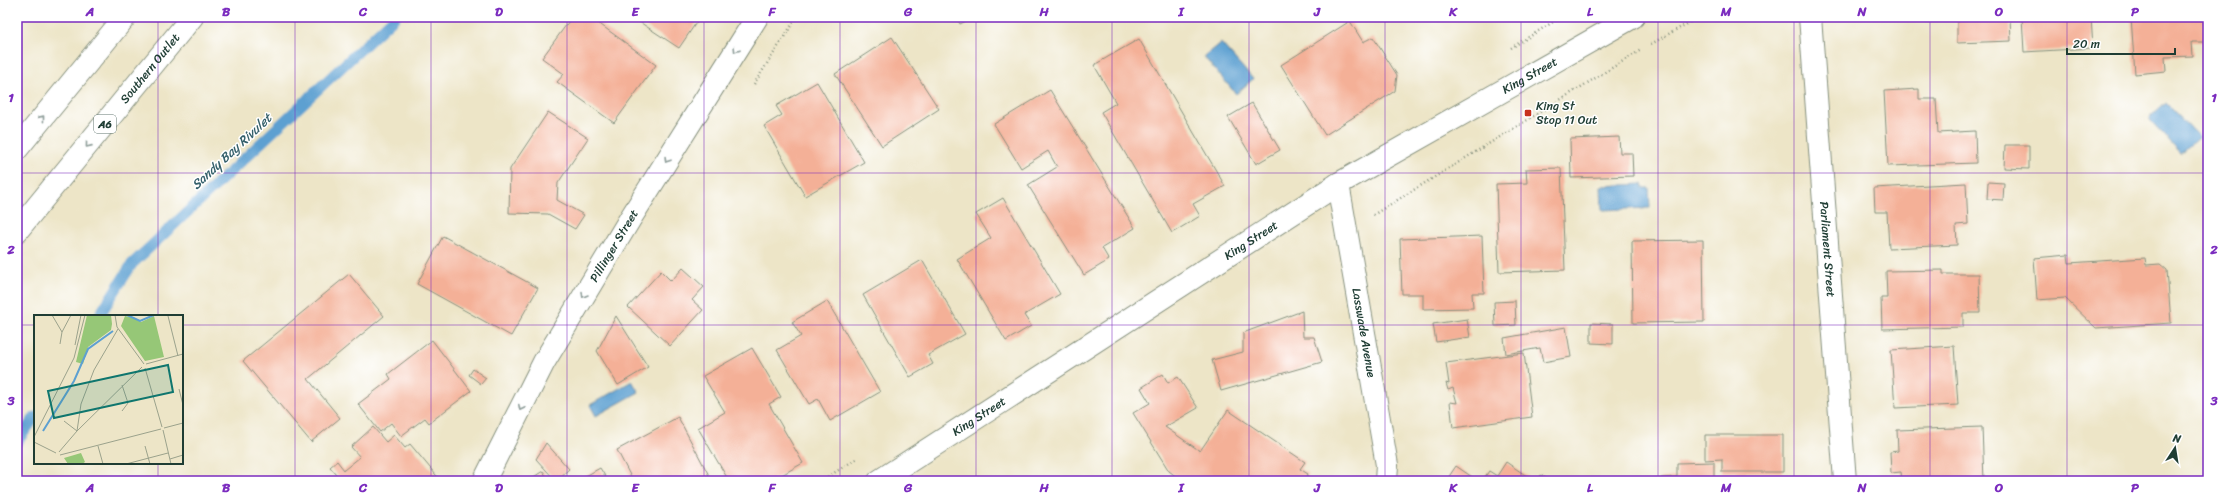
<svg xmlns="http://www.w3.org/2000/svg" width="2225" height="498" font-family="Sriracha,sans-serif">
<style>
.water{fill:#5da0d1;stroke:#3e6e82}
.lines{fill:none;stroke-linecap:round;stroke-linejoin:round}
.stream{stroke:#5da0d1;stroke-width:11}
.building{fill:#f4b097}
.street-casing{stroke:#86917e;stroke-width:24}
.secondary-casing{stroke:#86917e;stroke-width:24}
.highway-casing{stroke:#86917e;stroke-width:24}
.path{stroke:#86917e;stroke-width:2.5;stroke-dasharray:1 3;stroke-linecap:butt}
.street{stroke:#fff;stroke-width:22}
.secondary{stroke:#fff;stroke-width:22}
.highway{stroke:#fff;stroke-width:22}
.oneway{stroke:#8f9e9a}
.grid{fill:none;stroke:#7b2cbf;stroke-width:1;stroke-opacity:0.55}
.poi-dot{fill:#c8321e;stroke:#fff;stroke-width:1.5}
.labels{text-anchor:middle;stroke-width:3;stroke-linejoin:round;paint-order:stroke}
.shield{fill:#fff;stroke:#627771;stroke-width:1}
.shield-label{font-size:11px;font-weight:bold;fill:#1f3d34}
.street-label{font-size:12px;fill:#1f3d34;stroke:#fff}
.poi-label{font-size:12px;fill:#1f3d34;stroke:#fff;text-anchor:start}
.water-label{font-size:13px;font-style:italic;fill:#35606b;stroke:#fff}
.inset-river{fill:none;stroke:#5da0d1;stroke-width:2}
.inset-road{fill:none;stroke:#9ba28c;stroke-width:1}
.view{fill:#0f766e;fill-opacity:0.15;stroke:#0f766e;stroke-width:2}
.inset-edge{fill:none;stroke:#1f3d34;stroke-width:2}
.neatline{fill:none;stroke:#7b2cbf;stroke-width:1.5}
.grid-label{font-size:13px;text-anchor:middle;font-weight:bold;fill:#7b2cbf}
</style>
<rect width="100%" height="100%" fill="#fff"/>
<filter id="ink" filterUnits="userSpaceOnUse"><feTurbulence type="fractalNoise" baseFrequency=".025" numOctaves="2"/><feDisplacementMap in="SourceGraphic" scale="8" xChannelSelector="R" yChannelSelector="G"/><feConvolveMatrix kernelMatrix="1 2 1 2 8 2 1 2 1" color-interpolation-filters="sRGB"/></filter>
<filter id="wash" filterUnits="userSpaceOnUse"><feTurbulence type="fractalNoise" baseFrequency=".012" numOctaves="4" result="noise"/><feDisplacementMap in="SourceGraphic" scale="16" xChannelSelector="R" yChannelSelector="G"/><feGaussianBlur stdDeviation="0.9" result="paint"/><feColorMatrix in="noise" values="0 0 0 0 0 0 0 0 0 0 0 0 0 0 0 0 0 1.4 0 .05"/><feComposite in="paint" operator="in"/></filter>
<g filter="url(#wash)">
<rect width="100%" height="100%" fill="#ede5c7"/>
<g class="water">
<polygon points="1221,43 1253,79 1236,94 1204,57"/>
<polygon points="2166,103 2199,137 2181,153 2149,119"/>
<polygon points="1642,184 1643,188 1649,188 1650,208 1602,210 1601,186"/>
<polygon points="632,381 639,392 596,416 590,405"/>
</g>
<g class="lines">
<g class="stream">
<polyline points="99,316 132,264 395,17"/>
<polyline points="17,442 35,417"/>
</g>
</g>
<g id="blocks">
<g class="building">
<polygon points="572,17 590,17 656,65 614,123 557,82 564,74 542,58"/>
<polygon points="632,17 700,17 679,48"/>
<polygon points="956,17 969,17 970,19 960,24"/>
<polygon points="1957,17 2010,17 2011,41 1957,43"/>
<polygon points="2022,17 2091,17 2093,48 2024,52"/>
<polygon points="2131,17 2204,17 2205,42 2192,42 2193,56 2165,57 2166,71 2135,74"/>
<polygon points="1350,21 1363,42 1373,37 1397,75 1395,91 1325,135 1281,65"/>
<polygon points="892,37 939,109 882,146 835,74"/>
<polygon points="1139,39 1225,186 1193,204 1200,216 1172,233 1101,112 1116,103 1094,65"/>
<polygon points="817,82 864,162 805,196 764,126 782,115 776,106"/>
<polygon points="1919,89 1919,99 1936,99 1938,133 1975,131 1976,163 1888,166 1884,91"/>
<polygon points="1050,90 1135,228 1102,248 1109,260 1084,275 1028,185 1057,167 1048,151 1021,168 994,124"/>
<polygon points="1252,103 1280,150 1256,164 1228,117"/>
<polygon points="548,112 588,138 558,183 557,200 584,215 575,229 548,214 509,213 510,169"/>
<polygon points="1619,137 1620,153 1632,153 1633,176 1571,178 1570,139"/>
<polygon points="2005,145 2029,145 2029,169 2004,168"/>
<polygon points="1561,168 1565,270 1499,272 1496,184 1527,183 1526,169"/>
<polygon points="1988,182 2004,183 2003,200 1987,199"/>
<polygon points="1966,183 1968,224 1956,225 1957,245 1889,248 1887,212 1875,212 1874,188"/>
<polygon points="1003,198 1060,294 1024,315 1031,326 1006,341 957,259 991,238 976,214"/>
<polygon points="443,236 538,288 511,336 417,284"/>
<polygon points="1482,236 1484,293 1472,293 1473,308 1423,309 1423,294 1402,294 1400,239"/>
<polygon points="1703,240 1704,322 1633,323 1632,241"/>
<polygon points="2068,255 2069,263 2145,258 2146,265 2160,264 2167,270 2171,323 2096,328 2065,298 2037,300 2034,258"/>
<polygon points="922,260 965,334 928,355 933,364 910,377 863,295"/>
<polygon points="683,268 704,287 692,300 703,310 670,346 628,307 661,271 671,281"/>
<polygon points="1943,270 1943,274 1979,274 1980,313 1963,313 1963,327 1882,329 1881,298 1887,298 1886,271"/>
<polygon points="349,274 384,316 308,379 340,418 311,442 243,361"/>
<polygon points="827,301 880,392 830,421 818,399 809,404 777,350 801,336 792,322"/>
<polygon points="1515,301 1516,325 1495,326 1494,302"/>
<polygon points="1302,311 1303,337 1314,337 1322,362 1221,391 1212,360 1243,352 1243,333"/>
<polygon points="616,316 648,367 618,385 597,351"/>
<polygon points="1467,319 1470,337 1436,342 1433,324"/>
<polygon points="1591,323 1613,324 1613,344 1591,343"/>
<polygon points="1566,327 1571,357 1543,362 1540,348 1506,354 1504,338"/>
<polygon points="432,340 471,391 429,423 425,418 401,436 391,423 380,432 358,404 391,379 388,374"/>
<polygon points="1954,346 1958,405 1895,408 1891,350"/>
<polygon points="752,348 781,397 769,404 803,463 771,481 729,481 698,428 725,412 703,376"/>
<polygon points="1524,353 1532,417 1453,428 1450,402 1457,403 1453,388 1448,390 1446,383 1449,384 1446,363"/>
<polygon points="473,369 486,378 481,384 469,375"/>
<polygon points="1163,374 1168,383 1178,377 1198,408 1165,427 1200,451 1228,410 1305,462 1300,469 1308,474 1304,481 1182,481 1169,471 1133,413 1150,403 1141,388"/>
<polygon points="678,417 712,481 633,481 617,450"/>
<polygon points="373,427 386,442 394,435 405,448 410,444 441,481 342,481 330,467 337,461 344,470 360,457 351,447"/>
<polygon points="1982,427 1984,481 1902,481 1901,472 1891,473 1890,452 1898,451 1897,430"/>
<polygon points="1705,435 1783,435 1783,472 1722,472 1722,459 1705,460"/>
<polygon points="546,443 569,469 556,481 536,459"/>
<polygon points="1506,462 1534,481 1482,481 1489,471 1497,476"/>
<polygon points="1714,462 1714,481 1661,481 1661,478 1677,477 1677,463"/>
<polygon points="1456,466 1478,481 1446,481"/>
<polygon points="600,468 608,481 577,481"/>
<polygon points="543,471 549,481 534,481 532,478"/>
<polygon points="1541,475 1551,481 1537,481"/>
</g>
</g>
</g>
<g filter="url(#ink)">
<use href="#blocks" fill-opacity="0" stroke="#86917e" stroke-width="1"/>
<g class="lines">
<g class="street-casing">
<g id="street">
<path id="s1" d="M1810 17 1845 481"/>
<path id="s2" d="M1338 184 1387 465 1386 481"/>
<path id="s3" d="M484 481 544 362 630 219 757 17"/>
</g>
</g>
<g class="secondary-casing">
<g id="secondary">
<path id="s4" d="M879 481 1338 184 1633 17"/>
</g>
</g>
<g class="highway-casing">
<g id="highway">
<polyline points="17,149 125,17"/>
<path id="s5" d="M17 231 192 17"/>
</g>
</g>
<g class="path">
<polyline points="1651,44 1699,17"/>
<polyline points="1511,48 1561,17"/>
<polyline points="754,84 797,17"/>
<polyline points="1373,215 1641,50"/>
<polyline points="821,481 856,459"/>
</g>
<use href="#street" class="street"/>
<use href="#secondary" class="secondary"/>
<use href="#highway" class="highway"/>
</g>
<defs><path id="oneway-chevron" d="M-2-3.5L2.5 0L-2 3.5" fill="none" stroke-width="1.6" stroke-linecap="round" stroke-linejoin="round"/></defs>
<g class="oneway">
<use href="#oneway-chevron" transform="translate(736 50) rotate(122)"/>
<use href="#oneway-chevron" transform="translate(42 118) rotate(-51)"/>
<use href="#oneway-chevron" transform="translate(88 145) rotate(129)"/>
<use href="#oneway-chevron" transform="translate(667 160) rotate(122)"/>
<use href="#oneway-chevron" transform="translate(584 295) rotate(121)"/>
<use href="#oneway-chevron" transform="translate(521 408) rotate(117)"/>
</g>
</g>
<path class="grid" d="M158 17V316M295 17V481M431 17V481M567 17V481M704 17V481M840 17V481M976 17V481M1112 17V481M1249 17V481M1385 17V481M1521 17V481M1658 17V481M1794 17V481M1930 17V481M2067 17V481M17 173H2208M17 325H35M182 325H2208M158 463V481"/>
<rect class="poi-dot" x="1524" y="109" width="8" height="8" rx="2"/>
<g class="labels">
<rect class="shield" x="94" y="115" width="22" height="18" rx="3"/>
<g class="shield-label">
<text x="105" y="128">A6</text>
</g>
<g class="street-label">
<text dy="4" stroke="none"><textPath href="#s5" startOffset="210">Southern Outlet</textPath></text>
<text dy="4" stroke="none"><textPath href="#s4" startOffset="767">King Street</textPath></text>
<text dy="4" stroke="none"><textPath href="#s4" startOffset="443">King Street</textPath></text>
<text dy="4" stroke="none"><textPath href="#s3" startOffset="269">Pillinger Street</textPath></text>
<text dy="4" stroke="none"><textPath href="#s1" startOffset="233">Parliament Street</textPath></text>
<text dy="4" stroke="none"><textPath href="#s2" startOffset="151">Lasswade Avenue</textPath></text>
<text dy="4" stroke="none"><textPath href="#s4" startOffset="119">King Street</textPath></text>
</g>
<g class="poi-label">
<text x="1536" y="110">King St<tspan x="1536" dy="14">Stop 11 Out</tspan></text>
</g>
<g class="water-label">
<text transform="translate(231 151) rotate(-43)" y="5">Sandy Bay Rivulet</text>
</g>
</g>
<g transform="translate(34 315)">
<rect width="149" height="149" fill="#ede5c7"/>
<path d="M53 0H77L78 9 77 15 54 32 49 49 42 47ZM91 1 101 3 107 7 120 1 130 42 111 46 87 11ZM47 138 51 147 48 149H34L30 143Z" fill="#96c777"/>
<path class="inset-river" d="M93 0 106 6 120 0M9 116 40 66 54 34 79 16"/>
<path class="inset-road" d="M18 0 28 17M81 0 83 12 110 49M134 1 144 41M26 29 28 17 37 0M41 30 47 0M112 49 149 39M111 53 128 112M88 70 94 88 88 96M145 74 149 90M30 106 43 116M130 113 149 108M129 115 137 149M43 116 47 89 60 55 84 14M0 122 40 43 51 0M0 127 22 138M64 131 69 149M111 131 116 149M25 137 43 116 108 52M26 140 127 114M136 144 149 140M92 149 134 138"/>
<path class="view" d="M134 50 139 77 20 103 14 76Z"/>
<rect width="149" height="149" class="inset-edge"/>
</g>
<rect width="2225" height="498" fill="none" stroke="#fff" stroke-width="44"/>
<g transform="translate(2175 448) rotate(12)" stroke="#ffffff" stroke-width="3" paint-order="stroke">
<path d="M0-3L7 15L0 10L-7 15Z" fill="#1f3d34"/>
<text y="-6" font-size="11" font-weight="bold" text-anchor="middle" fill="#1f3d34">N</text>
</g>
<path d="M2067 48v6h108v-6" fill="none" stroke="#1f3d34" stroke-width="2"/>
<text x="2073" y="48" font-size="12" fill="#1f3d34" stroke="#ffffff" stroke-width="3" paint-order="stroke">20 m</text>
<rect x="22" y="22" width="2181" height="454" class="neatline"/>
<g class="grid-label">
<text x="90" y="16">A</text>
<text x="226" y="16">B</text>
<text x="363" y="16">C</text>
<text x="499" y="16">D</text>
<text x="635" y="16">E</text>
<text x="772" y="16">F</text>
<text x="908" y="16">G</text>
<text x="1044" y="16">H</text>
<text x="1181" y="16">I</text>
<text x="1317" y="16">J</text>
<text x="1453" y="16">K</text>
<text x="1590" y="16">L</text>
<text x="1726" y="16">M</text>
<text x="1862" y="16">N</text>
<text x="1999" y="16">O</text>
<text x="2135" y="16">P</text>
<text x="11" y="102">1</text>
<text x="2214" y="102">1</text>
<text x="11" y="254">2</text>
<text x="2214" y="254">2</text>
<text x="11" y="405">3</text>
<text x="2214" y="405">3</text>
<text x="90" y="492">A</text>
<text x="226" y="492">B</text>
<text x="363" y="492">C</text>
<text x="499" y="492">D</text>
<text x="635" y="492">E</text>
<text x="772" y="492">F</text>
<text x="908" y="492">G</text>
<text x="1044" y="492">H</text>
<text x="1181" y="492">I</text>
<text x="1317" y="492">J</text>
<text x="1453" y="492">K</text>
<text x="1590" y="492">L</text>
<text x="1726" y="492">M</text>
<text x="1862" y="492">N</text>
<text x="1999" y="492">O</text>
<text x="2135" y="492">P</text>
</g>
</svg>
